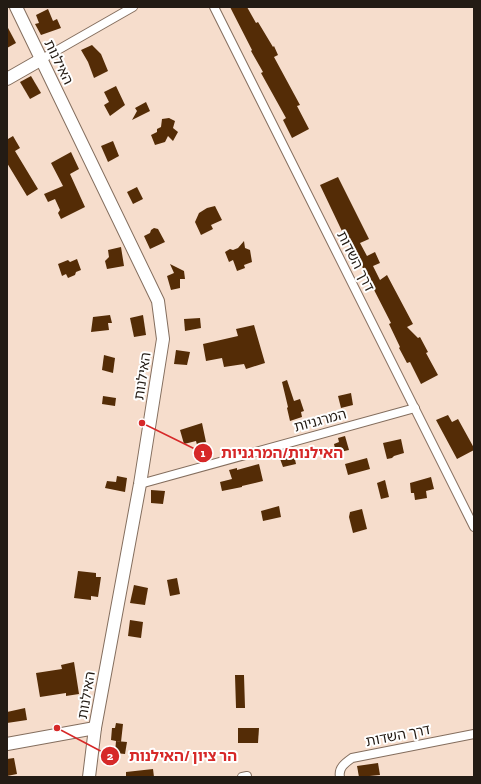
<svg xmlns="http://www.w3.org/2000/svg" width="481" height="784" font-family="'Zilla Slab','Noto Sans Hebrew',serif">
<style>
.building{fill:#542c06}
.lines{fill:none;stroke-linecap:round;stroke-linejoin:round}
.street-casing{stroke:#846e5e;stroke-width:10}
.secondary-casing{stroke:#846e5e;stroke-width:14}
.street{stroke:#fff;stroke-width:8}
.secondary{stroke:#fff;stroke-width:12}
.labels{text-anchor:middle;stroke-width:4;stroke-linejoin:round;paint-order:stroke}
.street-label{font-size:14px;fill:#231b14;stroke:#fff}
.leader{fill:none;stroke:#d62828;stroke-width:1.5}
.callout-dot{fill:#d62828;stroke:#fff;stroke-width:1.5}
.mark-label{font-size:12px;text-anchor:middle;font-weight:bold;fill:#fff}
.callout-label{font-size:15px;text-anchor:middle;font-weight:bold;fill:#d62828;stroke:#fff;stroke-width:4;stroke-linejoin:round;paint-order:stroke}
</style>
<rect width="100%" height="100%" fill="#f6ddcc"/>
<g class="building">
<polygon points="230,7 247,7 256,23 258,22 273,47 274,46 278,55 274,57 300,105 297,106 309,129 292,138 283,120 286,118 261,73 263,72 251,51 252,50"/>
<polygon points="48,9 53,21 57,19 61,28 41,35 35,24 39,23 36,15"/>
<polygon points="7,26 16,43 7,48"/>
<polygon points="92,45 101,54 108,71 94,78 88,62 81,50"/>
<polygon points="31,76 41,93 30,99 20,82"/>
<polygon points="116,86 125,105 110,116 104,105 109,102 104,92"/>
<polygon points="146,102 150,111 132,120 137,111 135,108"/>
<polygon points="169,118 175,121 173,128 178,132 173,141 168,136 165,142 155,145 151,135 157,132 157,129 161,127 162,119"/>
<polygon points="13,136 20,148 15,151 38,189 27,196 7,163 7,138 8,139"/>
<polygon points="113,141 119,156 108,162 101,146"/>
<polygon points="71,152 79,169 70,174 85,207 61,219 58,213 60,210 55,199 48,202 44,194 63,186 51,163"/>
<polygon points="338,177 369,239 360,243 367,256 375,252 380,263 373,266 380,280 387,275 413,324 407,327 418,338 420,337 428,352 426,353 438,375 421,384 410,362 407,363 399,348 400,347 389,324 391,323 352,247 350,248 320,185"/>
<polygon points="137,187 143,199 133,204 127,192"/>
<polygon points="215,206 222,220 211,225 213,229 201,235 195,222 199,213 207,208"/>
<polygon points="154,228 158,229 165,242 150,249 144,236 150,233 151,230"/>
<polygon points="244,241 245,248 250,250 252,262 244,265 245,268 237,271 233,260 229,262 225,252 230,249 233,250 238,248"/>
<polygon points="121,247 124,266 107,269 105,261 109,257 108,250"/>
<polygon points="77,259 81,270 76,272 75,275 68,278 66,274 62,276 58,264 68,260 70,262"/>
<polygon points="170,264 184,271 185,279 180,279 180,288 171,290 167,276 174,273"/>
<polygon points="110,315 112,323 108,323 109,330 91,332 93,317"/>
<polygon points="143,315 146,335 134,337 130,318"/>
<polygon points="200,318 201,328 185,331 184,319"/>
<polygon points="254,325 265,363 246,369 244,364 224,367 222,358 206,361 203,344 238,336 236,329"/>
<polygon points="176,350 190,352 187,365 174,364"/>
<polygon points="104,355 115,358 113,373 102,370"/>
<polygon points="287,380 294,401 300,399 304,411 301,412 302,417 290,421 287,408 288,407 282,382"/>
<polygon points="351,393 353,405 341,408 338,396"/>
<polygon points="103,396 116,398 115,406 102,404"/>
<polygon points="448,415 452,422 458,419 474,448 474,450 457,459 436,420"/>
<polygon points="202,423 206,442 197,445 196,441 184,444 180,430"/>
<polygon points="345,436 349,450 336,453 334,444 339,442 338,438"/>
<polygon points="401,439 404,453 394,456 392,458 387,459 383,443"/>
<polygon points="288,453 289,456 294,455 296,464 283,467 279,456"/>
<polygon points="367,458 370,469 348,475 345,464"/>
<polygon points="259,464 263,481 242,486 242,487 222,491 220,482 232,479 229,470 237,468 237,470"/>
<polygon points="117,476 127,478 125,492 105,488 107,481 116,482"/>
<polygon points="431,477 434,489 426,491 427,498 415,500 414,493 411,493 410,483"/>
<polygon points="385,480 389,497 381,499 377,483"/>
<polygon points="151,490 165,491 163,504 151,503"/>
<polygon points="279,506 281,517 263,521 261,511"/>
<polygon points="362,509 367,529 353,533 349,517 350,512"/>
<polygon points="78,571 96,573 96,577 101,577 98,597 91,596 91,600 74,598"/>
<polygon points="177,578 180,594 170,596 167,580"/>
<polygon points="134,585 148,588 145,605 130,603"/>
<polygon points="130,620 143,622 141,638 128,636"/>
<polygon points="74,662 79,694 66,696 66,693 40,697 36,673 62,669 61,665"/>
<polygon points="235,675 244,675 245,708 236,708"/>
<polygon points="25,708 27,720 7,723 7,712"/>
<polygon points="116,723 123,724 121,742 111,740 112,728 115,728"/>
<polygon points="238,728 259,728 258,743 238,743"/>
<polygon points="116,741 127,742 125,754 115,753"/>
<polygon points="14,758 17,774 7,776 7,759"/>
<polygon points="378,763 380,775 359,777 357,766"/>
<polygon points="153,769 154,777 126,777 126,772"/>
</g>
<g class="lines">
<g class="street-casing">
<g id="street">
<polyline points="214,7 474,527"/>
<polyline points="42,59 133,7"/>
<polyline points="140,484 415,408"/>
<polyline points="242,777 247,776"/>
<path d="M340 777C338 768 345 763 352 758L474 734"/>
</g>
</g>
<g class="secondary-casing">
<g id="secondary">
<polyline points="16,7 158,301 163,339 140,484 95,728 89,777"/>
<polyline points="7,79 42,59"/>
<polyline points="7,744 95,728"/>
</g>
</g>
<use href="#street" class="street"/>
<use href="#secondary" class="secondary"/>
</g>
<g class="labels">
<g class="street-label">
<text transform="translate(59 62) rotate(64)" y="5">האילנות</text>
<text transform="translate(356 261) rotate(63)" y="5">דרך השדות</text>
<text transform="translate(142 376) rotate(-81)" y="5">האילנות</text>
<text transform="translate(320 420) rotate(-15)" y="5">המרגניות</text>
<text transform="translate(86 695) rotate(-80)" y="5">האילנות</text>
<text transform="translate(398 735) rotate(-11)" y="5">דרך השדות</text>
</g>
</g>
<path class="leader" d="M142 423L203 453M57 728L110 756"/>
<g class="callout-dot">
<circle cx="142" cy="423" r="4"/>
<circle cx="57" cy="728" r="4"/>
<circle cx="203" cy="453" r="10"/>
<circle cx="110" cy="756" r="10"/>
</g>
<g class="mark-label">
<text x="203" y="457">1</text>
<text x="110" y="760">2</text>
</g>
<g class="callout-label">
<text x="282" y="458">האילנות/המרגניות</text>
<text x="183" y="761">הר ציון /האילנות</text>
</g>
<rect width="481" height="784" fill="none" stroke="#231b14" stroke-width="16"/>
</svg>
